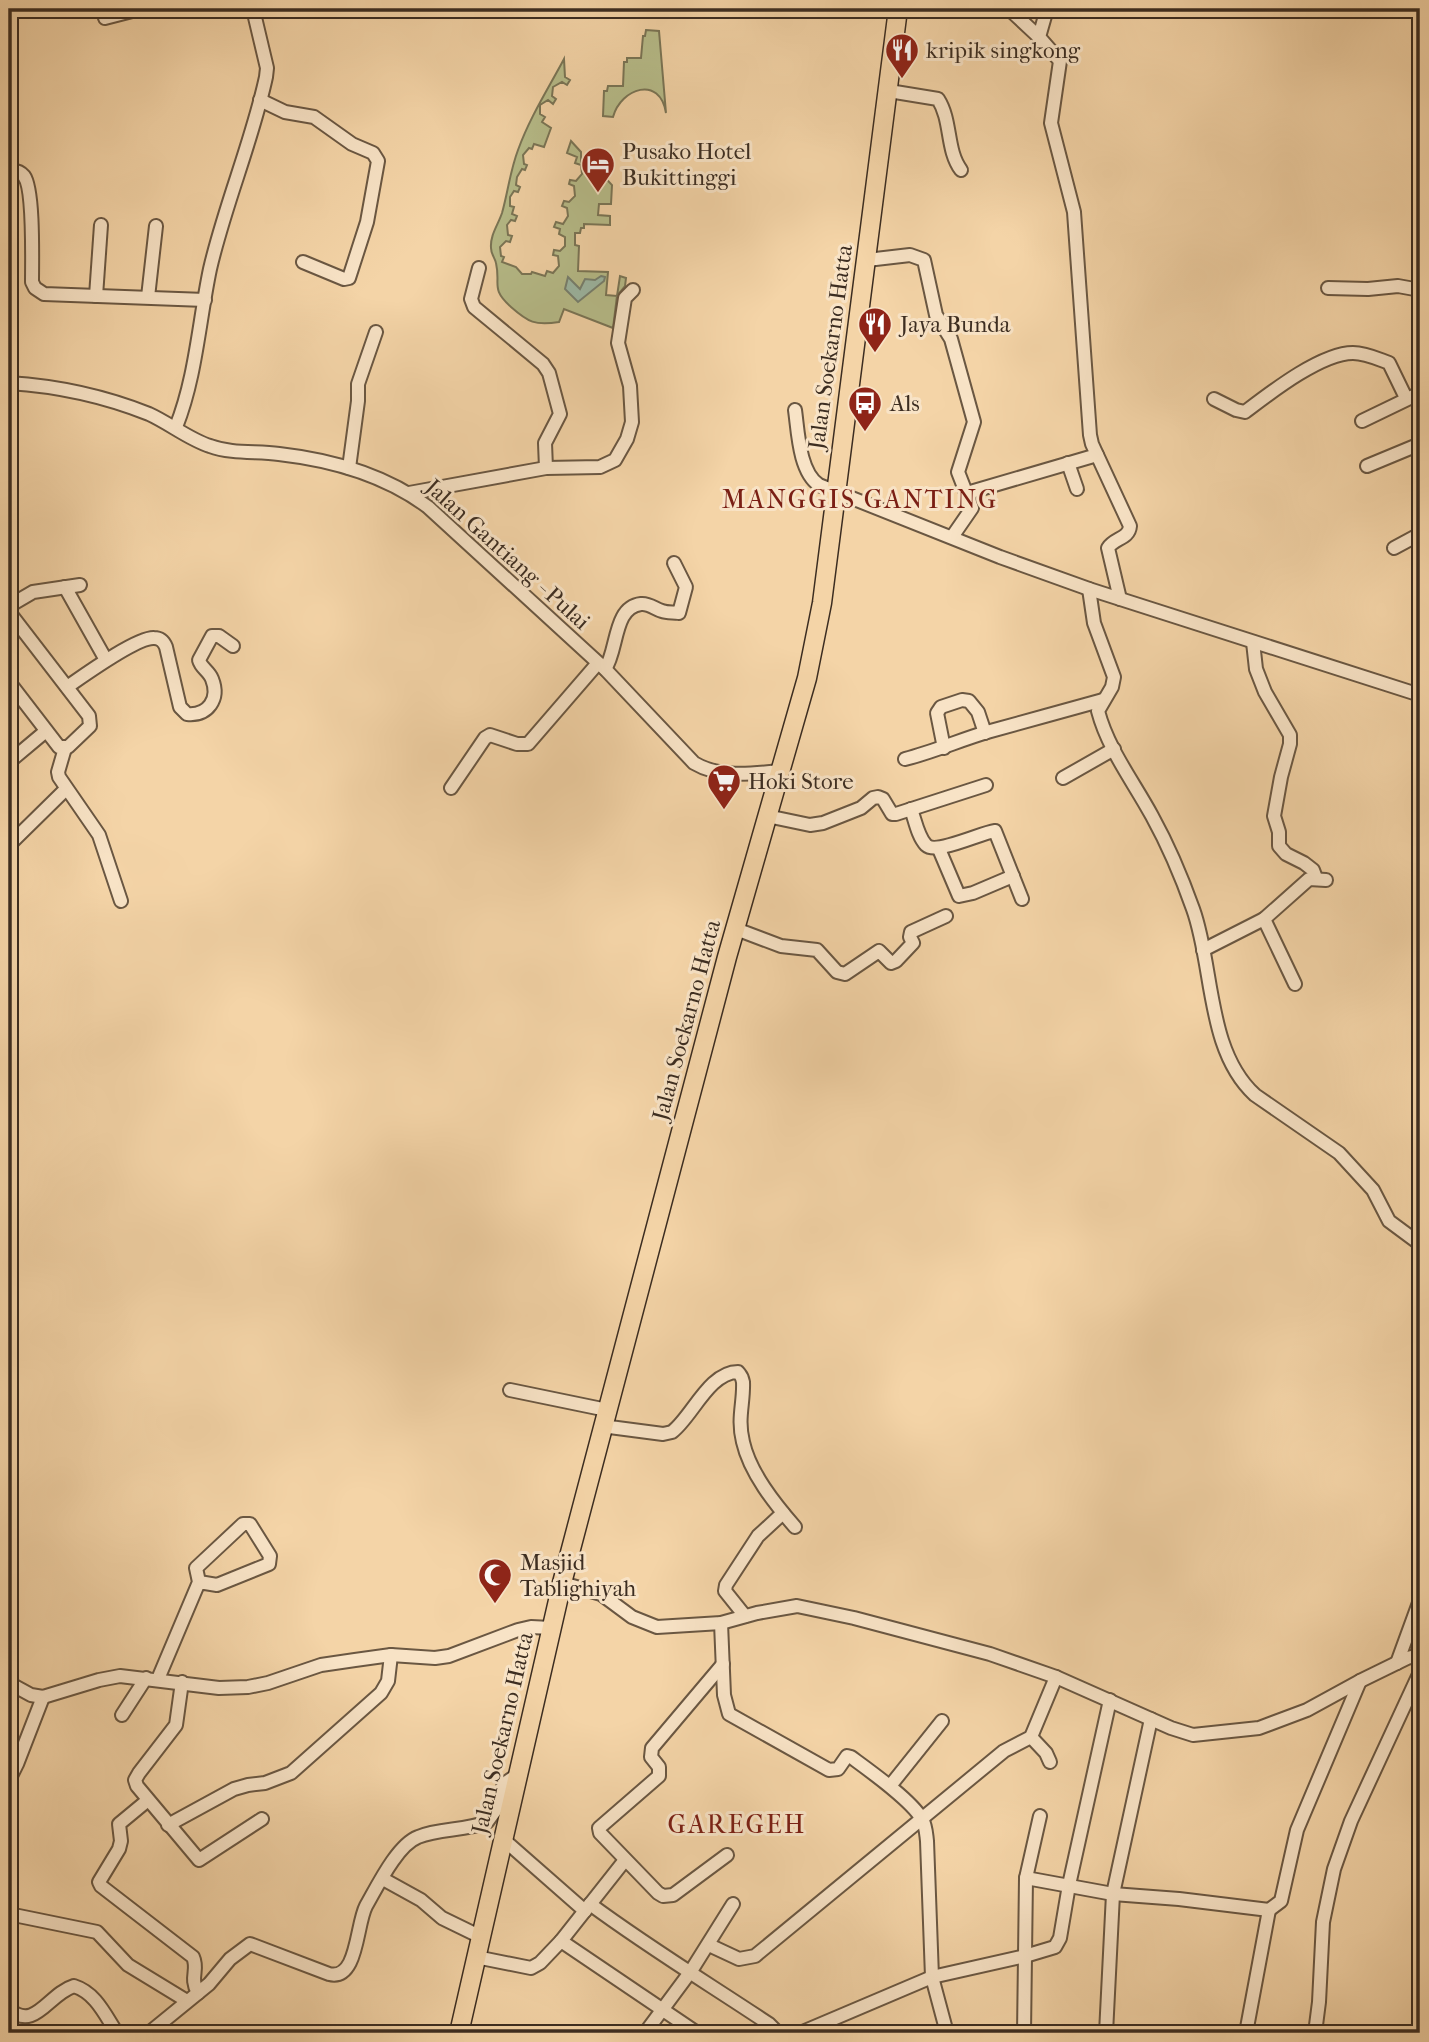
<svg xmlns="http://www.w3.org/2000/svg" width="1429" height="2042" font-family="'IM FELL French Canon',serif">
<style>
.green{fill:#b7bd8a;stroke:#7a7556;stroke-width:2}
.water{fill:#9cb8a5;stroke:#768070;stroke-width:2}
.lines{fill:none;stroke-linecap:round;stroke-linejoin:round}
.minor-casing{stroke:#6a5742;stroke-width:16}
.highway-casing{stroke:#3c2d21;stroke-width:21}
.minor{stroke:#f8e3c6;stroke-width:12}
.highway{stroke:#f4d4a7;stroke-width:18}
.labels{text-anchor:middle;stroke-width:6;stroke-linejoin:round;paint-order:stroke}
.poi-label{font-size:23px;fill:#3c2d21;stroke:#f8e3c6;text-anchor:start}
.street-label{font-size:23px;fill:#3c2d21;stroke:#f8e3c6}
.quarter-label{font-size:26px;letter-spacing:2px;fill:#7a1f14;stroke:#f8e3c6}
</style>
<rect width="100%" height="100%" fill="#f4d4a7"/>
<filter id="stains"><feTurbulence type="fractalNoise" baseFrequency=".00286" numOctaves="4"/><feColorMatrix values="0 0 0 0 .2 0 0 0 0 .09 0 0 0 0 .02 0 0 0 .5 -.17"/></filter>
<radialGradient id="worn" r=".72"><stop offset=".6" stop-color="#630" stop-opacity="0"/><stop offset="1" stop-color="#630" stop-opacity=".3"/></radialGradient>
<g class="green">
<path d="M646 30 659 31 666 113C660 75 621 88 613 117L603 116 604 91H607L608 86H623L624 62H627V58H641L643 36H645Z"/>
<path d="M564 59 565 77 570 80 567 85 562 82 553 87 552 96 556 99 553 104 548 100 540 105V114L545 117 542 122 551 128 544 147 534 144 532 149 529 148 523 155 524 164 527 165 525 170 522 169 517 177 516 185 520 187 518 192 514 191 510 197V206L514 207 512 214 517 216 515 221 511 220 507 225 508 235 512 236 510 242 506 241 500 247 501 256 504 257 502 262 516 267 522 274H531L532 272 545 276 547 271 553 273 559 266 558 256 553 255 554 250 560 251 565 246V237L559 234 560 229 554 227 556 222 563 224 568 216 567 208 562 206 564 201 569 202 575 196 574 186 569 184 570 180 576 181 582 174 581 165 575 163 577 157 567 153 571 141 581 152V162L588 172H597L598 170 612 185 611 204H599L598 215 610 216V225L584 224V228H581L580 233H575V245L579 246 578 271 608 272 606 295 617 296 620 276 626 278 625 286 617 296 613 328 564 309 559 322C535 326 528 322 511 307 490 288 501 285 496 263 495 258 491 254 491 248 490 235 498 225 502 213 508 192 510 171 518 150 530 117 548 89 564 59Z"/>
</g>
<polygon class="water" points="601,276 605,277 604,281 578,302 565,289 568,277 580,289 585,279 595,280"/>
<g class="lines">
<g class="minor-casing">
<g id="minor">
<polyline points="1009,9 1039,37"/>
<path d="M1047 9 1039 37 1060 61 1051 123 1074 212 1090 435 1092 444 1130 526C1129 539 1114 538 1108 548L1120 599"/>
<polyline points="105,18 140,9"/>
<path d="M889 91 938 99C952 121 946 150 961 170"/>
<polyline points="260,100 285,112 314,117 352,144 373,153 378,161 367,222 349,278 344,279 303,262"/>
<path d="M9 171C15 170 20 171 24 176 34 189 32 262 32 282L35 288 44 294 205 300"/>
<polyline points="867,260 910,255 924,260 936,315 951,339 974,422 958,472 972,508 952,537"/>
<polyline points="479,268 471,299 474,307 543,364 549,373 560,414 545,443 546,468"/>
<polyline points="1328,288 1368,289 1398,286 1420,290"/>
<polyline points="96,296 101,225"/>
<polyline points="148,297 156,226"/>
<path d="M9 383C57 386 104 396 149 414 169 423 190 440 210 446 232 454 256 451 279 454 332 460 384 474 428 507L605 669 694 763C719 778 752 774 780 771"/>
<path d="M1214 399 1236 410 1245 412C1270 393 1321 353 1353 353 1366 353 1378 359 1389 363L1406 398"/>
<path d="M795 410C798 431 799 472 819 485L1000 557 1089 589 1420 695"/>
<polyline points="1362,421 1420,393"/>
<path d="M176 427C196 377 199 321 210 269 225 204 252 142 266 77L267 68 253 9"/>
<polyline points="1068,463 1077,489"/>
<polyline points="1367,466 1420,444"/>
<polyline points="349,468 358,401 358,384 376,332"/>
<polyline points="409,493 546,468 600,467 615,460 627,439 632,422 630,386 618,343 625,298 633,290"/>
<polyline points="967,493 1097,455"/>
<polyline points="1394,548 1420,534"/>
<polyline points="65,587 106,660"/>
<path d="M1089 589 1094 623 1114 677 1112 687 1098 711C1108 749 1133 781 1152 816 1168 845 1182 878 1193 909 1214 967 1206 1050 1255 1095L1339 1153 1373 1190 1389 1221 1420 1244"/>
<polyline points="9,606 33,592 80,585"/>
<polyline points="9,612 89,716 90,726 68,747 59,747 9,682"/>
<polyline points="1253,642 1256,669 1265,692 1290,735 1290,744 1281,777 1274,816 1279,832 1279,846 1286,854 1304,863 1313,870 1316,878"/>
<path d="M605 669C618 651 613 607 641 604 649 603 655 609 662 611 667 613 674 612 679 613L686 587 674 563"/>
<path d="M67 687C83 676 137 637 154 638 161 638 164 642 166 647L180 707 187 714C208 716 220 699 212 679 209 671 201 668 199 660L212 636H219L233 646"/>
<polyline points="65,748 58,772 59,777 99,835 121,901"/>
<polyline points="944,748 937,713 941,707 962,700 969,701 978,712 985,733"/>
<path d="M905 759C933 752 960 740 987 732 1026 721 1064 711 1103 700"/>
<polyline points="9,762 46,731"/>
<polyline points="1063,778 1114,749"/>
<polyline points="451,788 485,738 490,735 517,744 528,744 598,663"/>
<path d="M911 809C915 820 918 837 926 845 936 855 980 833 995 831L1022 899"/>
<polyline points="767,816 810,825 823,823 861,808 873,798 878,797 883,799 892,814 896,814 986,785"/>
<polyline points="9,845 66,789"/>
<polyline points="939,849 959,896 973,893 1013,876"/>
<polyline points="1264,919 1309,879 1326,880"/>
<polyline points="736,929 781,946 817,950 837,972 845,974 879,951 891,963 896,961 913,943 910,937 911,932 946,916"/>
<polyline points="1203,950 1264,919 1295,984"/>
<polyline points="510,1390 607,1410"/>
<path d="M602 1426 663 1434 672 1432C692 1417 709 1372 738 1372 741 1376 742 1376 743 1382 744 1403 737 1418 743 1442 750 1473 775 1504 795 1527"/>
<polyline points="562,1583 601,1594 632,1617 657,1627 721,1623 757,1613 797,1606 854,1618 990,1654 1056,1677 1171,1728 1193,1735 1259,1728 1307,1710 1360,1681 1407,1658 1420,1655"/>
<polyline points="745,1616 725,1591 726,1585 758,1536 783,1513"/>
<path d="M721 1623 724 1695 729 1714 829 1770 838 1769 847 1756 851 1757C870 1771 911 1800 922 1819 926 1826 926 1833 927 1841L932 1977 947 2033"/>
<polyline points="1397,1663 1420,1600"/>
<polyline points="723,1664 652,1748 651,1757 659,1767 659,1776 599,1828 600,1833 658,1893 663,1896 673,1895 727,1855"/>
<polyline points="158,1679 199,1582 196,1568 243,1524 250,1524 270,1556 269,1564 217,1585 199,1582"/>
<polyline points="182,1682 176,1725 139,1773 135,1780 137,1786 199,1860 262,1819"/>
<polyline points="9,1683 31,1695 43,1697 99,1680 120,1676 219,1688 248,1687 268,1683 321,1665 355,1660 391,1655 435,1658 449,1656 518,1630 531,1627 551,1628"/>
<polyline points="122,1715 146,1678"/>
<polyline points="1031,1737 1046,1753 1050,1762"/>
<polyline points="9,1780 17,1764 43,1697"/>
<polyline points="890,1786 942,1721"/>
<path d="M148 1800 119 1824 121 1841 119 1849 99 1882 101 1886 193 1957C199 1970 189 1977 198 1993"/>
<polyline points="168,1825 234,1789 248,1785 265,1783 291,1773 381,1693 388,1681 391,1655"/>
<polyline points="503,1839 585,1911"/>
<polyline points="1026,1878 1113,1894 1179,1899 1269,1910 1246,2033"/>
<polyline points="383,1879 421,1900 442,1918 481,1937"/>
<path d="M590 1904C648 1947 709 1984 769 2024L778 2033"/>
<polyline points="1269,1910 1281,1901 1297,1830 1360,1681"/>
<polyline points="9,1914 97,1932 128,1965 187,2001"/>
<polyline points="561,1941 625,1860"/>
<polyline points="709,1945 739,1959 755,1956 1004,1751 1031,1737 1056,1677"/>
<polyline points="476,1957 531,1968 540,1963 561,1941 697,2033"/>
<path d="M9 2009C35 2032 48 1994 74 1986 96 1993 105 2015 117 2033"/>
<path d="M149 2033 209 1984 230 1959 250 1944 329 1974C358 1981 356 1925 366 1906 377 1887 397 1845 418 1837 439 1828 465 1831 487 1822L495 1811 504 1784 517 1775"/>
<polyline points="645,2033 691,1971 733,1904"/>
<polyline points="800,2033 932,1977 1025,1956 1055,1947 1060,1938 1069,1885 1110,1700"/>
<polyline points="1024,2033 1026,1878 1040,1816"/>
<polyline points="1106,2033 1113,1894 1151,1719"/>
<polyline points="1315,2033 1319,2002 1323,1922 1334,1869 1351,1821 1420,1672"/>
</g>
</g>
<g class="highway-casing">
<polyline id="highway" points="459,2033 562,1583 727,957 807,678 822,603 898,9"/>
</g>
<use href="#minor" class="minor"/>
<use href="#highway" class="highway"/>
</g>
<defs>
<g id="restaurant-pin" transform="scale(1.75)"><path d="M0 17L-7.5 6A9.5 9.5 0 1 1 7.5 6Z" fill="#8f2418" stroke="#f8e3c6"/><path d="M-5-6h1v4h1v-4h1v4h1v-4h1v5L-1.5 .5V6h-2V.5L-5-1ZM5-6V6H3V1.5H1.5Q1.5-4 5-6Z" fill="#fff"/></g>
<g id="hotel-pin" transform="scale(1.75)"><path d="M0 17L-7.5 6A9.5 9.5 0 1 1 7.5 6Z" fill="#8f2418" stroke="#f8e3c6"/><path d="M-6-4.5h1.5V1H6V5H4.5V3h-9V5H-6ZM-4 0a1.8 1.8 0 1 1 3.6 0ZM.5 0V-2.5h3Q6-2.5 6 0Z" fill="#fff"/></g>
<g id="bus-pin" transform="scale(1.75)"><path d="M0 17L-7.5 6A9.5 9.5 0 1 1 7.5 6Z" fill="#8f2418" stroke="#f8e3c6"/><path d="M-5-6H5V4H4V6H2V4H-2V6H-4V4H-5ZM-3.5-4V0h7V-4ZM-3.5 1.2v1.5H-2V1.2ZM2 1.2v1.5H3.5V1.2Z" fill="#fff"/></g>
<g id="supermarket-pin" transform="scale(1.75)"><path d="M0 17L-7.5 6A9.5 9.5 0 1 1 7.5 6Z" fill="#8f2418" stroke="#f8e3c6"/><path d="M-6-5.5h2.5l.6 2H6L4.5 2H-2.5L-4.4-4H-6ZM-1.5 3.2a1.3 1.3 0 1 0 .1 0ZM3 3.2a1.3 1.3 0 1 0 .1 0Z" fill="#fff"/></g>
<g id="mosque-pin" transform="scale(1.75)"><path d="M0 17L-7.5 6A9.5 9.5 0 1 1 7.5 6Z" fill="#8f2418" stroke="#f8e3c6"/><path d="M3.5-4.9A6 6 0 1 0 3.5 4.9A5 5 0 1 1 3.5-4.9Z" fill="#fff"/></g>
</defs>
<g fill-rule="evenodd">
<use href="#restaurant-pin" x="902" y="50"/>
<use href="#hotel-pin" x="598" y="164"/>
<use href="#restaurant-pin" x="875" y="324"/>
<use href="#bus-pin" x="865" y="403"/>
<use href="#supermarket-pin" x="724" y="781"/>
<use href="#mosque-pin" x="495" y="1575"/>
</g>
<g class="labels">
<g class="poi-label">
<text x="926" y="58">kripik singkong</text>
<text x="622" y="159">Pusako Hotel<tspan x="622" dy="26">Bukittinggi</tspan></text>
<text x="900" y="332">Jaya Bunda</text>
<text x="890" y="411">Als</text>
<text x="748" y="789">Hoki Store</text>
<text x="520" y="1570">Masjid<tspan x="520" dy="26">Tablighiyah</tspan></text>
</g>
<g class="street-label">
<text transform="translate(830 347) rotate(-82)" y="8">Jalan Soekarno Hatta</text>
<text transform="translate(508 554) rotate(42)" y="8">Jalan Gantiang - Pulai</text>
<text transform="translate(686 1020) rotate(-75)" y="8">Jalan Soekarno Hatta</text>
<text transform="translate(502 1733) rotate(-77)" y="8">Jalan Soekarno Hatta</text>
</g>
<g class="quarter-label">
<text x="860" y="508">MANGGIS GANTING</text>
<text x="737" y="1833">GAREGEH</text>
</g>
</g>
<rect width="1429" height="2042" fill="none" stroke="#f4d4a7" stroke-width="35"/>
<rect x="10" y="10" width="1408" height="2021" fill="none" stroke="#3c2d21" stroke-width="3.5"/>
<rect x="18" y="18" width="1394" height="2007" fill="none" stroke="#3c2d21" stroke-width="2"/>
<rect width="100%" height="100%" filter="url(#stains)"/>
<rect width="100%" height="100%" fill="url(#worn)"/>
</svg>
